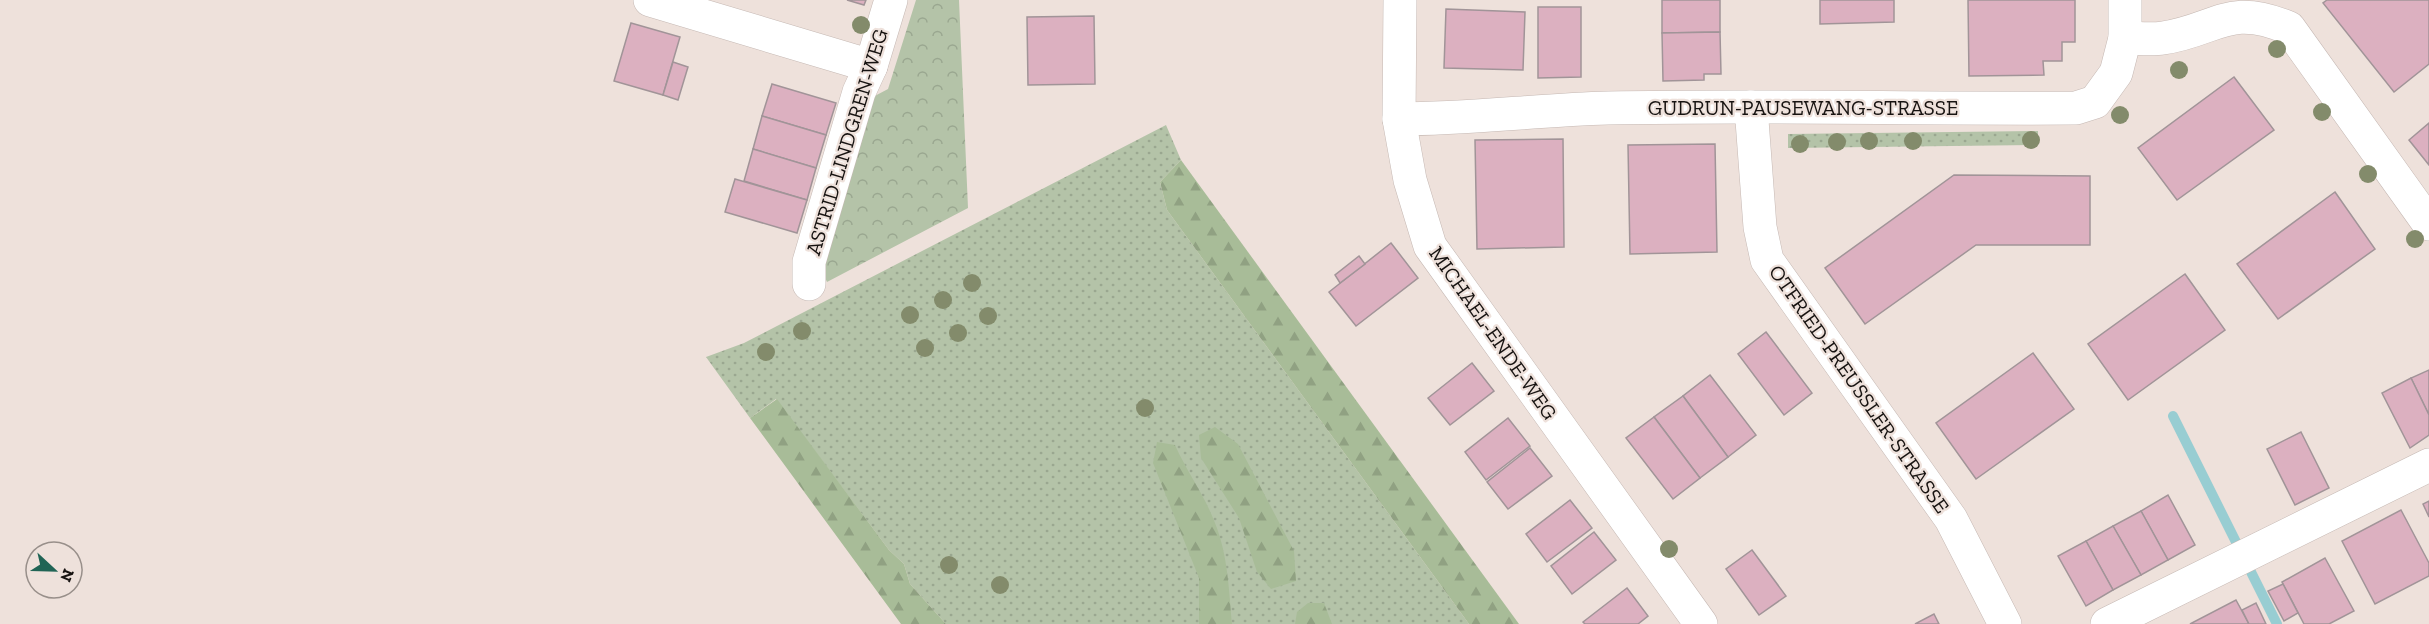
<svg xmlns="http://www.w3.org/2000/svg" width="2429" height="624" font-family="'Zilla Slab',serif">
<style>
.grass{fill:url(#grass-dots)}
.forest{fill:url(#forest-firs)}
.park{fill:url(#park-crowns)}
.lines{fill:none;stroke-linecap:round;stroke-linejoin:round}
.stream{stroke:#98cdd2;stroke-width:10}
.building{fill:#dcb0c0;stroke:#a19498;stroke-width:1.5}
.minor-casing{stroke:#c5b8b3;stroke-width:34}
.minor{stroke:#fff;stroke-width:33}
.tree{fill:#838b6b}
.labels{text-anchor:middle;stroke-width:4.5;stroke-linejoin:round;paint-order:stroke}
.street-label{font-size:21px;fill:#171311;stroke:#eee1db}
</style>
<defs>
<pattern id="grass-dots" width="8" height="8" patternUnits="userSpaceOnUse" patternTransform="scale(1.5)"><rect width="8" height="8" fill="#b4c3a8"/><path d="M2 2h.1M6 6h.1" fill="none" stroke="#9aa790" stroke-width="1.8" stroke-linecap="round"/></pattern>
<pattern id="forest-firs" width="22" height="20" patternUnits="userSpaceOnUse" patternTransform="scale(1.5)"><rect width="22" height="20" fill="#a8bc98"/><path d="M5 1l3.5 6h-7zM16 11l3.5 6h-7z" fill="#90a182"/></pattern>
<pattern id="park-crowns" width="20" height="18" patternUnits="userSpaceOnUse" patternTransform="scale(1.5)"><rect width="20" height="18" fill="#b4c3a8"/><path d="M2 6a3 3 0 1 1 6 0M12 15a3 3 0 1 1 6 0" fill="none" stroke="#9aa790"/></pattern>
</defs>
<rect width="100%" height="100%" fill="#eee1db"/>
<g class="grass">
<polygon points="1166,125 1181,160 1160,182 1167,210 1469,624 946,624 910,584 904,564 889,550 776,399 750,418 706,357 744,343"/>
<polygon points="2038,131 2038,145 1788,148 1788,134"/>
</g>
<g class="forest">
<polygon points="1181,160 1519,624 1469,624 1167,210 1160,182"/>
<polygon points="777,399 889,550 904,564 910,584 946,624 901,624 750,418"/>
<polygon points="1215,427 1238,444 1294,551 1296,581 1271,589 1257,572 1239,518 1201,458 1199,435"/>
<path d="M1157 442 1175 445C1187 472 1205 496 1215 523 1228 555 1229 591 1232 624H1199V578L1153 463Z"/>
<polygon points="1308,603 1324,603 1332,624 1295,624 1297,612"/>
</g>
<polygon class="park" points="916,0 959,0 968,208 827,282 821,269 871,98 888,89"/>
<g class="lines">
<polyline class="stream" points="2173,416 2277,624"/>
</g>
<g class="building">
<polygon points="847,0 866,0 864,5"/>
<polygon points="1662,0 1720,0 1720,32 1662,33"/>
<polygon points="1820,0 1894,0 1894,22 1820,24"/>
<polygon points="1968,0 2075,0 2075,42 2062,42 2062,61 2043,61 2044,75 1969,76"/>
<polygon points="2327,0 2429,0 2429,64 2394,92 2323,3"/>
<polygon points="1538,7 1581,7 1581,77 1538,78"/>
<polygon points="1446,9 1525,12 1523,70 1444,68"/>
<polygon points="1094,16 1095,84 1028,85 1027,17"/>
<polygon points="631,23 680,37 663,95 614,81"/>
<polygon points="1720,32 1721,74 1704,74 1704,80 1663,81 1662,33"/>
<polygon points="673,62 688,67 678,100 663,95"/>
<polygon points="2234,77 2274,130 2177,200 2138,148"/>
<polygon points="772,84 836,103 826,135 762,116"/>
<polygon points="762,116 826,135 816,168 753,149"/>
<polygon points="2429,123 2429,165 2409,140"/>
<polygon points="1563,139 1564,247 1477,249 1475,140"/>
<polygon points="1715,144 1717,252 1630,254 1628,145"/>
<polygon points="753,149 816,168 807,200 744,181"/>
<polygon points="1954,175 2090,176 2090,245 1976,245 1865,324 1825,268"/>
<polygon points="735,179 807,200 797,233 725,212"/>
<polygon points="2335,192 2375,249 2278,319 2237,264"/>
<polygon points="1391,243 1418,278 1356,326 1329,292"/>
<polygon points="1359,256 1365,264 1340,283 1335,275"/>
<polygon points="2185,274 2225,330 2128,400 2088,344"/>
<polygon points="1766,332 1812,393 1784,415 1738,354"/>
<polygon points="2033,353 2074,409 1976,479 1936,423"/>
<polygon points="1472,363 1494,391 1450,425 1428,398"/>
<polygon points="2429,370 2429,415 2411,378"/>
<polygon points="1710,375 1756,435 1728,457 1683,396"/>
<polygon points="2411,378 2429,415 2429,435 2410,448 2382,393"/>
<polygon points="1683,396 1728,457 1700,478 1654,417"/>
<polygon points="1654,417 1700,478 1673,499 1626,438"/>
<polygon points="1508,418 1530,446 1486,480 1465,452"/>
<polygon points="2301,432 2329,488 2295,505 2267,449"/>
<polygon points="1530,448 1552,476 1508,509 1487,482"/>
<polygon points="2168,495 2195,545 2168,560 2141,511"/>
<polygon points="1570,500 1592,528 1547,562 1526,534"/>
<polygon points="2429,501 2429,517 2423,504"/>
<polygon points="2401,510 2429,563 2429,576 2375,604 2342,541"/>
<polygon points="2141,511 2168,560 2141,575 2113,526"/>
<polygon points="2113,526 2141,575 2113,590 2086,541"/>
<polygon points="1594,532 1616,560 1572,594 1551,566"/>
<polygon points="2086,541 2113,590 2086,606 2058,556"/>
<polygon points="1752,550 1786,596 1759,615 1726,569"/>
<polygon points="2325,558 2354,611 2329,624 2304,624 2282,582"/>
<polygon points="2283,584 2298,613 2284,621 2268,591"/>
<polygon points="1627,588 1648,616 1638,624 1585,624 1583,622"/>
<polygon points="2236,600 2249,624 2190,624"/>
<polygon points="2256,603 2266,624 2249,624 2242,610"/>
<polygon points="1934,614 1939,624 1915,624"/>
</g>
<g class="lines">
<g class="minor-casing">
<g id="minor">
<polyline points="650,0 871,66"/>
<polyline points="1400,0 1399,119 1410,180 1430,246 1701,624"/>
<path d="M2125 38C2137 38 2151 40 2163 38 2217 30 2228 2 2289 28L2429 224"/>
<polyline points="1751,107 1760,227 1767,260 1951,519 2005,624"/>
<path d="M1399 119C1469 119 1538 110 1608 108 1764 105 1920 109 2076 108L2095 102 2116 73 2125 38V0"/>
<polyline points="809,284 809,262 859,92 871,66 891,0"/>
<polyline points="2107,624 2429,465"/>
</g>
</g>
<use href="#minor" class="minor"/>
</g>
<g class="tree">
<circle cx="861" cy="25" r="9"/>
<circle cx="2277" cy="49" r="9"/>
<circle cx="2179" cy="70" r="9"/>
<circle cx="2322" cy="112" r="9"/>
<circle cx="2120" cy="115" r="9"/>
<circle cx="2031" cy="140" r="9"/>
<circle cx="1869" cy="141" r="9"/>
<circle cx="1913" cy="141" r="9"/>
<circle cx="1837" cy="142" r="9"/>
<circle cx="1800" cy="144" r="9"/>
<circle cx="2368" cy="174" r="9"/>
<circle cx="2415" cy="239" r="9"/>
<circle cx="972" cy="283" r="9"/>
<circle cx="943" cy="300" r="9"/>
<circle cx="910" cy="315" r="9"/>
<circle cx="988" cy="316" r="9"/>
<circle cx="802" cy="331" r="9"/>
<circle cx="958" cy="333" r="9"/>
<circle cx="925" cy="348" r="9"/>
<circle cx="766" cy="352" r="9"/>
<circle cx="1145" cy="408" r="9"/>
<circle cx="1669" cy="549" r="9"/>
<circle cx="949" cy="565" r="9"/>
<circle cx="1000" cy="585" r="9"/>
</g>
<g class="labels">
<g class="street-label">
<text x="1803" y="115">GUDRUN-PAUSEWANG-STRASSE</text>
<text transform="translate(847 142) rotate(-73)" y="7">ASTRID-LINDGREN-WEG</text>
<text transform="translate(1493 333) rotate(55)" y="7">MICHAEL-ENDE-WEG</text>
<text transform="translate(1859 389) rotate(55)" y="7">OTFRIED-PREUSSLER-STRASSE</text>
</g>
</g>
<g transform="translate(54 570) rotate(112)"><circle r="28" fill="#eee1db" stroke="#988f8a" stroke-width="1.5"/>
<path d="M0-4.5L10 22L0 15L-10 22Z" fill="#206455"/>
<text y="-9" font-size="16" font-weight="bold" text-anchor="middle" fill="#171311">N</text>
</g>
</svg>
